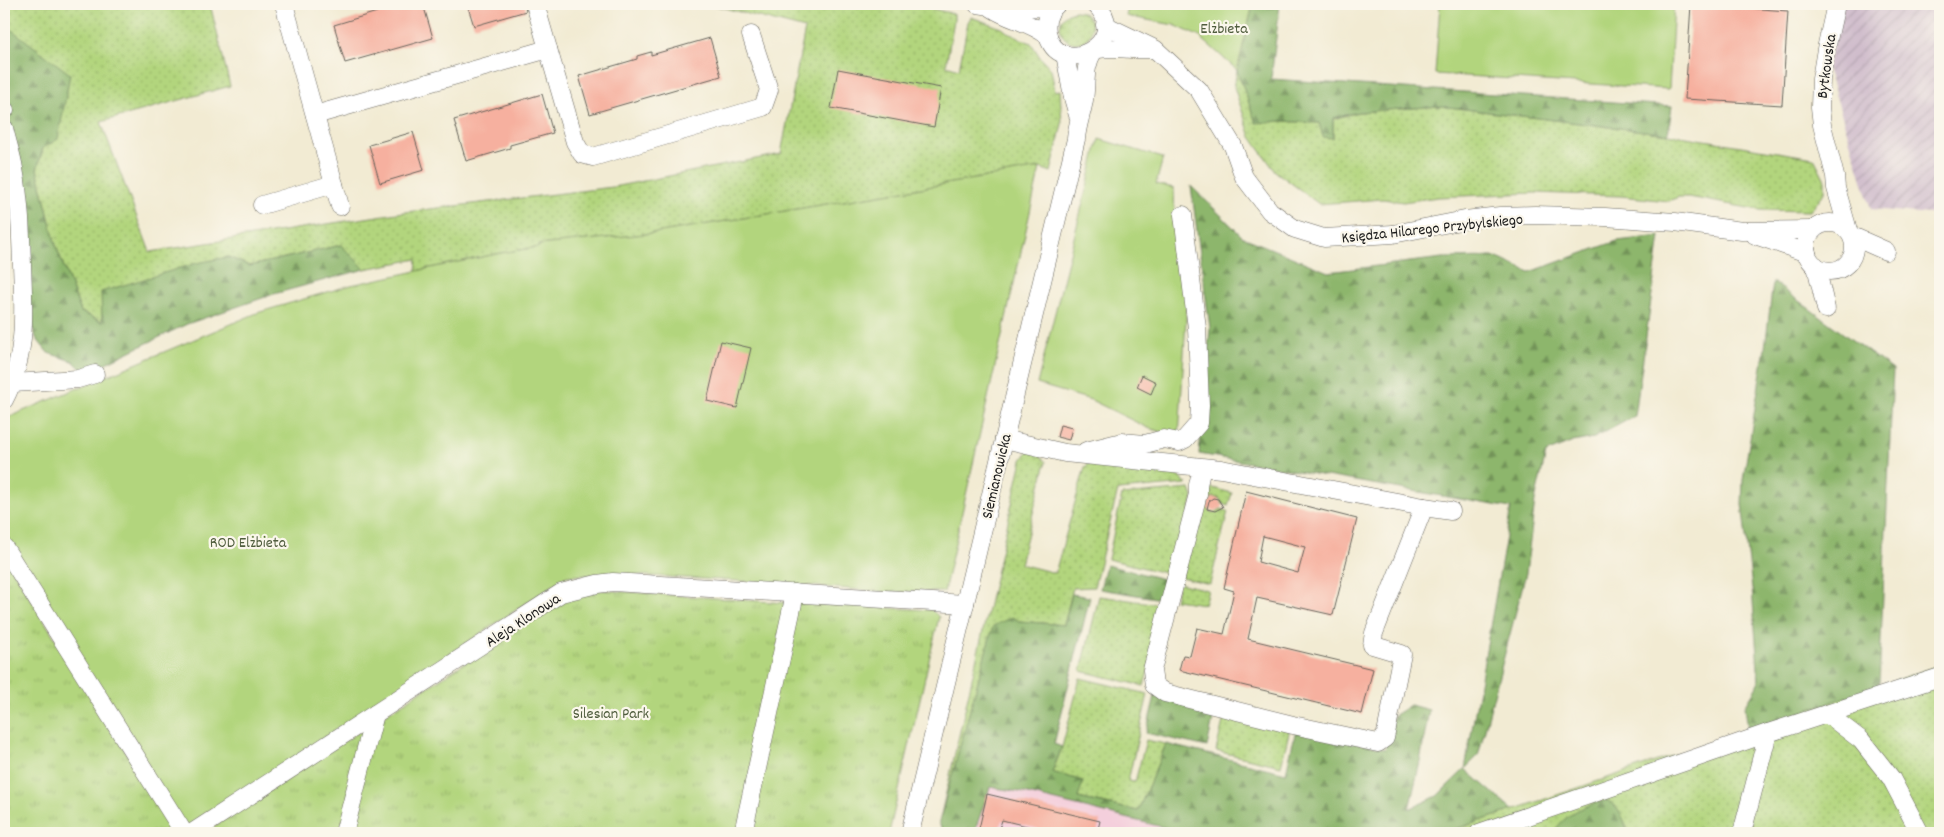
<svg xmlns="http://www.w3.org/2000/svg" width="1944" height="837" font-family="Dekko,sans-serif">
<style>
.built{fill:#f4cfdc}
.industrial{fill:url(#industrial-furrows)}
.grass{fill:url(#grass-dots);stroke:#67784c}
.forest{fill:url(#forest-firs);stroke:#546944}
.park{fill:url(#park-tufts);stroke:#67784c}
.garden{fill:#b2d57d;stroke:#67784c}
.building{fill:#f6b09f;fill-rule:evenodd}
.lines{fill:none;stroke-linecap:round;stroke-linejoin:round}
.minor-casing{stroke:#67645c;stroke-width:19}
.minor{stroke:#fff;stroke-width:18}
.labels{text-anchor:middle;stroke-width:4.5;stroke-linejoin:round;paint-order:stroke}
.park-label{font-size:16px;fill:#505d3e;stroke:#fbf7ec}
.street-label{font-size:16px;fill:#1c1c1c;stroke:#fbf7ec}
</style>
<defs>
<pattern id="industrial-furrows" width="10" height="10" patternUnits="userSpaceOnUse" patternTransform="scale(1.25)"><rect width="10" height="10" fill="#d0bdcc"/><path d="M-1 1l2-2M0 10L10 0M9 11l2-2" fill="none" stroke="#b2a2af"/></pattern>
<pattern id="grass-dots" width="8" height="8" patternUnits="userSpaceOnUse" patternTransform="scale(1.25)"><rect width="8" height="8" fill="#b2d57d"/><path d="M2 2h.1M6 6h.1" fill="none" stroke="#98b66b" stroke-width="1.8" stroke-linecap="round"/></pattern>
<pattern id="forest-firs" width="22" height="20" patternUnits="userSpaceOnUse" patternTransform="scale(1.25)"><rect width="22" height="20" fill="#8db66c"/><path d="M5 1l3.5 6h-7zM16 11l3.5 6h-7z" fill="#729358"/></pattern>
<pattern id="park-tufts" width="24" height="20" patternUnits="userSpaceOnUse" patternTransform="scale(1.25)"><rect width="24" height="20" fill="#b2d57d"/><path d="M3 7l-1-3M5 7V3M7 7l1-3M15 17l-1-3M17 17v-4M19 17l1-3" fill="none" stroke="#98b66b"/></pattern>
</defs>
<rect width="100%" height="100%" fill="#fbf7ec"/>
<filter id="ink" filterUnits="userSpaceOnUse"><feTurbulence type="fractalNoise" baseFrequency=".02" numOctaves="2"/><feDisplacementMap in="SourceGraphic" scale="10" xChannelSelector="R" yChannelSelector="G"/><feConvolveMatrix kernelMatrix="1 2 1 2 8 2 1 2 1" color-interpolation-filters="sRGB"/></filter>
<filter id="wash" filterUnits="userSpaceOnUse"><feTurbulence type="fractalNoise" baseFrequency=".0096" numOctaves="4" result="noise"/><feDisplacementMap in="SourceGraphic" scale="20" xChannelSelector="R" yChannelSelector="G"/><feGaussianBlur stdDeviation="1.12" result="paint"/><feColorMatrix in="noise" values="0 0 0 0 0 0 0 0 0 0 0 0 0 0 0 0 0 1.4 0 .05"/><feComposite in="paint" operator="in"/></filter>
<g filter="url(#wash)">
<rect width="100%" height="100%" fill="#f2ebd3"/>
<polygon class="built" points="990,787 1020,792 1187,833 974,833"/>
<polygon class="industrial" points="1843,4 1940,4 1940,215 1871,209 1827,68"/>
<g class="grass">
<polygon points="4,4 210,4 230,86 101,122 150,252 397,213 613,187 781,154 805,29 709,4 913,4 954,14 954,20 946,65 959,69 968,22 971,17 1002,28 1010,34 1031,43 1040,57 1051,69 1055,91 1060,90 1062,124 1051,172 1040,168 655,233 539,245 540,247 501,253 416,271 417,259 365,269 341,245 250,266 228,257 102,322 81,312 56,246 37,169 43,148 4,34"/>
<circle cx="1076" cy="27" r="16"/>
<polygon points="1237,70 1256,122 1280,121 1319,123 1333,138 1333,119 1359,112 1440,106 1668,134 1814,158 1825,180 1825,192 1810,211 1759,210 1689,197 1679,197 1668,201 1621,196 1534,193 1438,197 1403,202 1383,199 1319,204 1275,171 1251,137 1234,87"/>
<polygon points="1028,451 1039,454 1046,462 1020,564 1055,573 1085,467 1088,464 1175,473 1187,484 1118,490 1094,587 1073,588 1064,625 1019,621 993,627 939,823 1022,460"/>
<polygon points="1205,486 1232,493 1228,506 1222,504 1220,499 1213,497 1208,500 1207,506 1210,511 1215,513 1221,509 1228,511 1210,584 1181,577"/>
<polygon points="1190,489 1193,497 1173,575 1108,559 1122,495"/>
<polygon points="1179,583 1208,590 1204,604 1175,600"/>
<polygon points="1099,596 1166,605 1144,686 1081,671"/>
<polygon points="1940,665 1940,833 1444,833 1513,810"/>
<polygon points="1080,678 1148,694 1128,781 1135,782 1146,740 1166,744 1138,811 1078,798 1052,773 1062,747"/>
<polygon points="1225,713 1290,728 1281,766 1216,751"/>
</g>
<g class="forest">
<polygon points="1253,4 1280,4 1271,79 1672,106 1668,134 1440,106 1359,112 1333,118 1333,138 1323,137 1319,123 1280,121 1256,123 1237,70"/>
<polygon points="4,24 70,74 58,139 43,148 37,169 56,246 81,312 102,322 101,292 197,263 228,257 250,266 341,245 365,269 274,294 187,324 85,373 73,361 48,353 36,338 28,309 16,156 4,107"/>
<polygon points="1191,186 1243,237 1328,272 1442,258 1495,257 1530,272 1617,241 1660,236 1635,416 1594,438 1573,442 1546,453 1535,501 1526,573 1478,756 1465,769 1513,810 1444,833 1187,833 1020,792 990,787 974,833 950,833 942,830 939,823 993,626 1012,617 1019,621 1064,625 1072,594 1090,597 1054,744 1062,747 1052,772 1083,781 1078,798 1138,811 1166,744 1286,773 1296,729 1385,749 1393,716 1410,705 1429,710 1420,762 1409,809 1437,796 1465,769 1511,508 1199,454 1210,328"/>
<polygon points="1773,282 1893,370 1879,686 1748,730 1745,706 1759,683 1752,588 1742,504 1743,480 1765,348"/>
<polygon points="1106,565 1172,581 1167,600 1100,589"/>
<polygon points="1155,696 1215,710 1207,747 1146,733"/>
<path d="M1607 800C1620 809 1624 818 1628 833H1557L1555 830C1569 811 1585 806 1607 800Z"/>
</g>
<g class="park">
<polygon points="4,556 176,833 4,833"/>
<polygon points="600,590 786,603 932,610 939,617 889,833 204,833 564,598"/>
</g>
<g class="garden">
<polygon points="1129,4 1253,4 1237,70 1200,37 1174,25 1126,16"/>
<polygon points="1440,4 1674,4 1669,89 1435,74"/>
<polygon points="1099,139 1163,158 1156,184 1174,188 1175,220 1187,302 1179,437 1148,428 1091,400 1037,384"/>
<polygon points="1040,168 944,592 887,592 774,583 615,574 567,576 184,831 4,542 4,419 257,313 351,285 501,253 539,247 539,245 655,233"/>
</g>
<g id="blocks">
<g class="building">
<polygon points="396,4 423,4 433,38 345,63 334,25 377,12 376,10"/>
<polygon points="467,4 525,4 526,11 474,26"/>
<polygon points="1691,4 1788,11 1782,105 1685,99"/>
<polygon points="710,38 721,76 590,114 579,76 637,59 637,56 651,52 651,55"/>
<polygon points="838,69 941,88 934,127 831,108"/>
<polygon points="542,94 553,133 510,145 510,148 466,161 454,120"/>
<polygon points="413,132 424,170 380,183 369,145"/>
<polygon points="721,341 751,348 737,408 707,401"/>
<polygon points="1142,375 1156,382 1151,394 1137,387"/>
<polygon points="1060,425 1072,428 1069,440 1057,437"/>
<path d="M1246 491 1357 519 1333 615 1257 598 1248 639 1373 669 1362 714 1179 670 1183 655 1190 656 1197 628 1224 634 1234 591 1224 588ZM1263 536 1305 547 1298 573 1258 562Z"/>
<polygon points="1213,498 1218,499 1223,507 1215,511 1207,509 1209,501"/>
<polygon points="987,794 1100,821 1097,833 1055,833 1002,820 998,833 978,833"/>
</g>
</g>
</g>
<g filter="url(#ink)">
<use href="#blocks" fill-opacity="0" stroke="#67645c" stroke-width="1"/>
<g class="lines">
<g class="minor-casing">
<g id="minor">
<polyline points="284,4 340,206"/>
<polyline points="535,4 575,142 582,154 593,157 763,107 769,90 751,35"/>
<path d="M977 4C991 7 995 5 1009 6 1025 6 1039 10 1056 5"/>
<path d="M1057 4C1049 11 1045 21 1047 32 1057 83 1135 41 1095 4"/>
<polyline points="1836,4 1826,49 1821,79 1820,107 1822,125 1835,176 1836,188 1848,230"/>
<path d="M992 8C1010 20 1031 22 1048 36"/>
<polyline points="1105,25 1155,49 1199,90 1233,146 1244,177 1270,211 1295,229 1324,238 1393,234 1465,220 1500,216 1535,215 1605,217 1675,222 1742,231 1813,230"/>
<path d="M1094 50C1113 45 1133 51 1153 49"/>
<polyline points="1065,54 1073,98 1078,115"/>
<polyline points="4,111 5,110"/>
<polyline points="315,115 548,49"/>
<path d="M4 128C7 142 12 155 14 169 20 201 21 233 22 265 24 312 27 357 4 400"/>
<polyline points="262,205 334,184"/>
<circle cx="1830" cy="247" r="24"/>
<polyline points="1755,235 1807,253"/>
<polyline points="1852,236 1886,251"/>
<polyline points="1816,266 1826,309"/>
<polyline points="13,383 78,379 95,374"/>
<polyline points="1004,439 1065,453 1221,469 1424,507 1374,633 1372,645 1402,654 1385,738 1378,743 1293,725 1165,693 1154,685 1152,670 1198,494 1198,485 1202,467"/>
<polyline points="1086,451 1122,442 1145,444 1164,439 1179,442 1185,439 1199,423 1200,405 1197,328 1183,215"/>
<polyline points="1424,507 1451,511"/>
<polyline points="4,547 184,833"/>
<polyline points="1827,714 1861,740 1891,778 1920,833"/>
<polyline points="192,833 561,593 597,584 613,582 965,604"/>
<polyline points="344,833 375,714"/>
<polyline points="743,833 793,603 794,593"/>
<path d="M910 833 1076 139C1077 125 1082 113 1084 100 1087 81 1083 68 1094 50"/>
<polyline points="1479,833 1768,733 1940,677"/>
<polyline points="1742,833 1768,733"/>
</g>
</g>
<use href="#minor" class="minor"/>
</g>
</g>
<g class="labels">
<g class="park-label">
<text x="1224" y="33">Elżbieta</text>
<text x="248" y="547">ROD Elżbieta</text>
<text x="611" y="718">Silesian Park</text>
</g>
<g class="street-label">
<text transform="translate(1825 66) rotate(-82)" y="6">Bytkowska</text>
<text transform="translate(1432 227) rotate(-6)" y="6">Księdza Hilarego Przybylskiego</text>
<text transform="translate(995 476) rotate(-77)" y="6">Siemianowicka</text>
<text transform="translate(522 619) rotate(-33)" y="6">Aleja Klonowa</text>
</g>
</g>
<rect width="1944" height="837" fill="none" stroke="#fbf7ec" stroke-width="20"/>
</svg>
